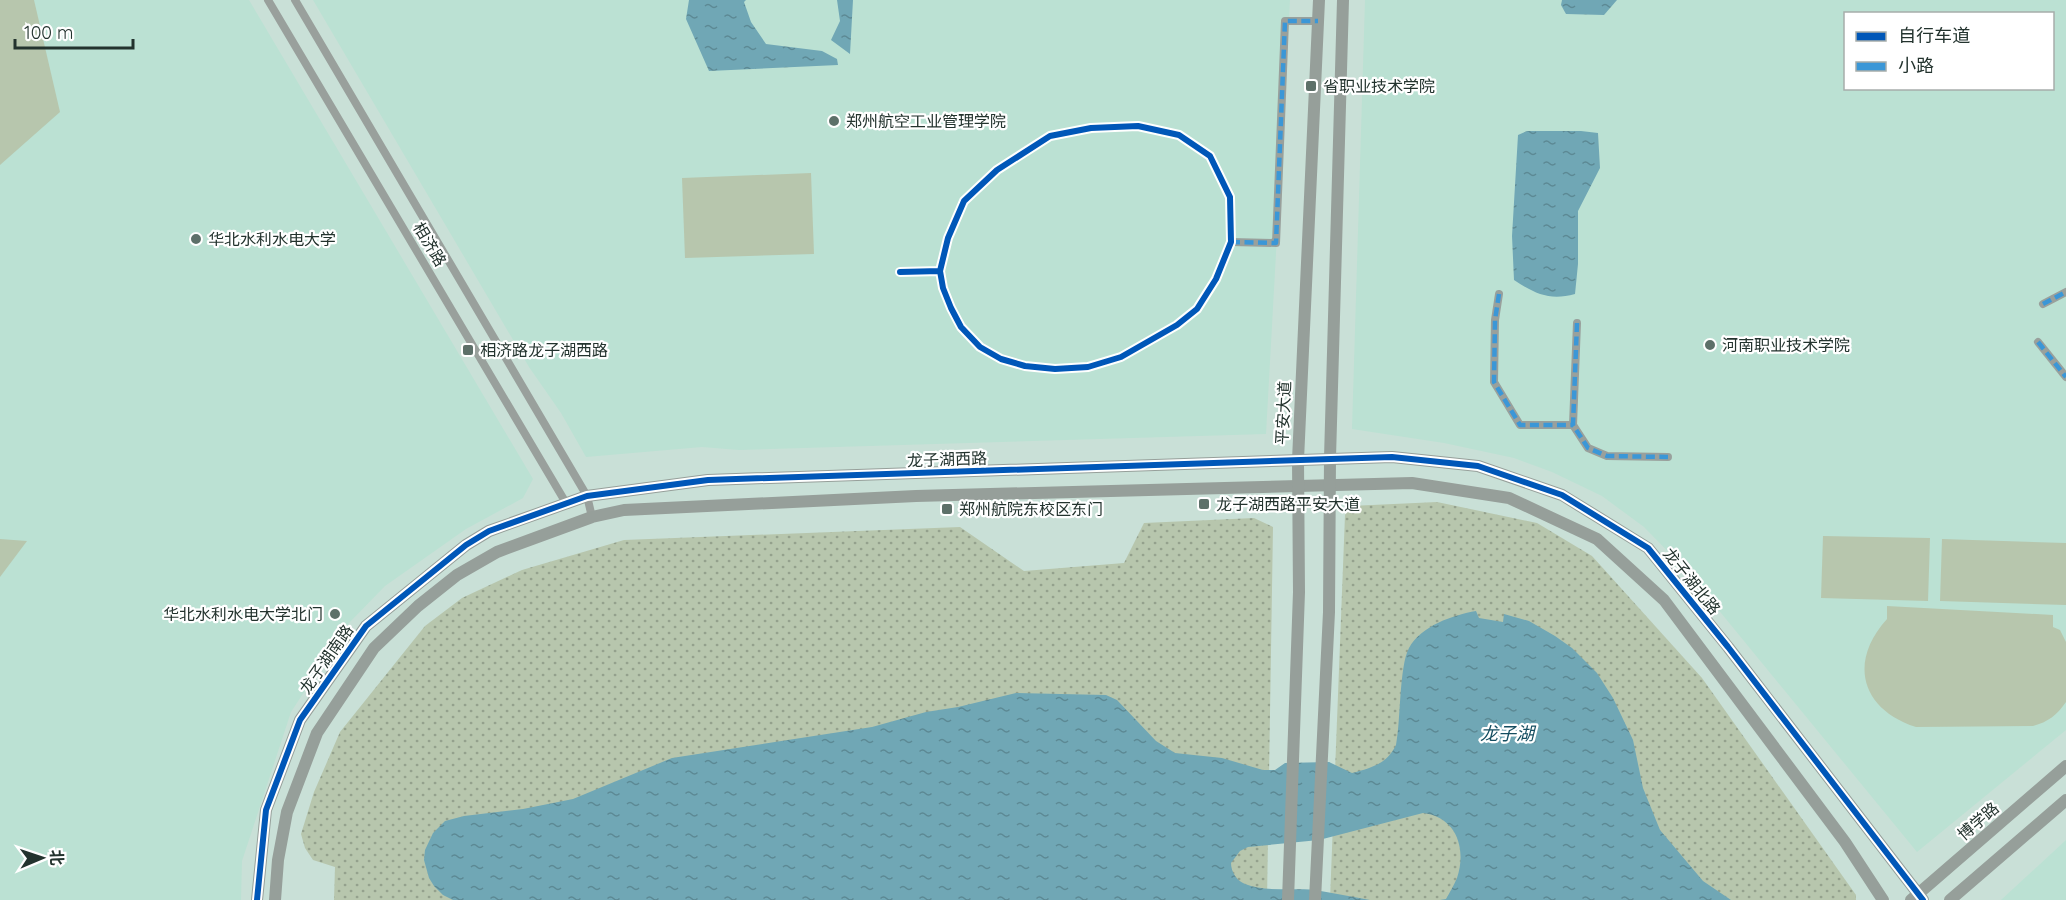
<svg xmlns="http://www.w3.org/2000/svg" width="2066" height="900" font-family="Quicksand,'Noto Sans SC',sans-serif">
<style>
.built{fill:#bbe1d3;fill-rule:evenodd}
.green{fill:#b7c6ad}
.park{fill:url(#park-dots)}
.water{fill:url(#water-ripples)}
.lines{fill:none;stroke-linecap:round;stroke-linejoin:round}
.street{stroke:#99a09c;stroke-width:8}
.secondary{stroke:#969f9a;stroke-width:12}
.quiet{stroke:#3b97d7;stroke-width:4.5;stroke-dasharray:9 4.5;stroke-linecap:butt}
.cycleway-casing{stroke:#fff;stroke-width:10}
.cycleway{stroke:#0057b8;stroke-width:6}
.poi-dot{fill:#5d7069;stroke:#fff;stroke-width:2}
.labels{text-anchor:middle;stroke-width:4.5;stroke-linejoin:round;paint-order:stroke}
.poi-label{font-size:16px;fill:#23332e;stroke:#fff;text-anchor:start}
.street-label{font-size:16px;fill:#23332e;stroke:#fff}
.water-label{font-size:18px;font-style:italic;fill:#144d60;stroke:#fff}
</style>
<defs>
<pattern id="park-dots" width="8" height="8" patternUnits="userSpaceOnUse" patternTransform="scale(1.5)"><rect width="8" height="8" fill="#b7c6ad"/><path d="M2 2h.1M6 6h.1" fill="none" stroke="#94a18d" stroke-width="1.8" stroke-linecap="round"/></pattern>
<pattern id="water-ripples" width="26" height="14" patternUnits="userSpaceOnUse" patternTransform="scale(1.5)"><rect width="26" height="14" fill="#70a7b5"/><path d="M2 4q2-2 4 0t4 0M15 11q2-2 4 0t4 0" fill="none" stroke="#5c8994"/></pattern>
</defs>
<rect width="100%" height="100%" fill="#c9e0d7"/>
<g class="built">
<polygon points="0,0 249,0 533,479 523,498 466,529 385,586 349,623 291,712 242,861 241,900 0,900"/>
<polygon points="313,0 1290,0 1266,434 739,450 702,447 586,457 561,413 529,367"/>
<path d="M1365 0H2066V730L1917 852 1685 569 1644 527 1602 496 1552 472 1514 458 1444 443 1352 429ZM1846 14H2052V88H1846Z"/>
<polygon points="2066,840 2066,900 2001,900"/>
</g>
<g class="green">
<polygon points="0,0 34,0 60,112 0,165"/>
<polygon points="811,173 814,254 685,258 682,178"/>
<polygon points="1823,536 1930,538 1928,601 1821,598"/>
<polygon points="0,539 27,541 0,577"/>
<polygon points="1942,539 2066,543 2066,605 1940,601"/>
<path d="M1887 606 2053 615V627L2060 630 2066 642V702C2057 715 2048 722 2033 726L1916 727C1861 709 1848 662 1887 619Z"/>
</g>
<g class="park">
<polygon points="1437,502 1537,523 1592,556 1702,678 1856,895 1856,900 1330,900 1345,515 1350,506"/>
<polygon points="1254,518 1273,527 1267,900 334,900 335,867 313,860 305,848 301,834 314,792 340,732 425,626 462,598 522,570 624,540 960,527 1024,571 1124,563 1144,523"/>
</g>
<g class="water">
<polygon points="689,0 746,0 744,2 751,22 766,44 822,51 837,59 838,65 709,71 686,19"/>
<polygon points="837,0 853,0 850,54 831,40 840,21"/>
<polygon points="1562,0 1617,0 1604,15 1566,14 1561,5"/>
<path d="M1527 131H1581L1598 133 1600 168 1578 211V264L1575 294C1550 301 1535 294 1514 280L1512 236 1518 135Z"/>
<path d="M1476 611 1479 618 1503 622 1504 614 1529 621 1555 636 1572 648 1597 673 1613 698 1633 740 1643 788 1660 830 1703 881 1731 900H1440L1446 899C1450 892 1454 885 1457 878 1467 848 1456 817 1423 813L1319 840 1248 847 1240 851 1231 863C1231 872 1237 881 1245 884 1264 892 1294 888 1315 890 1334 893 1352 897 1370 900H453L443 895 434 886 429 878 424 860 425 850 433 833 445 821 464 816 523 809 573 799 672 758 872 727 926 712 958 707 1016 693 1106 695 1117 700 1156 741 1175 753 1222 758 1263 770H1275L1285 763 1329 762 1352 773C1371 768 1387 764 1396 745 1401 720 1399 667 1409 648 1421 626 1453 615 1476 611Z"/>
</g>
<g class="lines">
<g class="street">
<polyline points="268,0 566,503"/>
<polyline points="295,0 587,496 592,517"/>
<polyline points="1231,242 1276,243 1285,21 1318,21"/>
<polyline points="900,272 940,271 948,238 964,201 997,170 1050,136 1091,128 1138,126 1179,135 1210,156 1230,197 1231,242 1216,279 1197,309 1177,325 1121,357 1088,367 1055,369 1025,366 1001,359 980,347 961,327 951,308 943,288 940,271"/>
<polyline points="1499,294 1495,320 1494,382 1520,425 1573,425"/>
<polyline points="2043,304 2066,292"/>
<polyline points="1577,323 1573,425 1588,448 1607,456 1668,457"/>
<polyline points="2038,342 2066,377"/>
</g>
<g class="secondary">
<polyline points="257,900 266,810 300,720 366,626 466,545 489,531 587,496 708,480 1392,457 1478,466 1562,495 1648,548 1728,647 1923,900"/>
<polyline points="275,900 278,860 287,812 317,733 374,648 418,606 457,575 497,552 592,517 624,510 916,496 1412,483 1509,498 1597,539 1664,600 1845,842 1883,900"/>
<polyline points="1288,900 1299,592 1298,460 1319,0"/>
<polyline points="1315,900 1329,612 1330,458 1343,0"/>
<polyline points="1911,900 2066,766"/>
<polyline points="1950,900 2066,800"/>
</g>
<g class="quiet">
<polyline points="1231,242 1276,243 1285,21 1318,21"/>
<polyline points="1499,294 1495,320 1494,382 1520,425 1573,425"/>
<polyline points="2043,304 2066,292"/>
<polyline points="1577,323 1573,425 1588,448 1607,456 1668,457"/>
<polyline points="2038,342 2066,377"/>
</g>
<g class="cycleway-casing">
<g id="cycleway">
<polyline points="900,272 940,271 948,238 964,201 997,170 1050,136 1091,128 1138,126 1179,135 1210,156 1230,197 1231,242 1216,279 1197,309 1177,325 1121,357 1088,367 1055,369 1025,366 1001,359 980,347 961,327 951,308 943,288 940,271"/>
<polyline points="257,900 266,810 300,720 366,626 466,545 489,531 587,496 708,480 1392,457 1478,466 1562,495 1648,548 1728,647 1923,900"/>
</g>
</g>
<use href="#cycleway" class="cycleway"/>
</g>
<g class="poi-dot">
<rect x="1305" y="80" width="12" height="12" rx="3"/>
<circle cx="834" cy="121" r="6"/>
<circle cx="196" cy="239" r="6"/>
<circle cx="1710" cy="345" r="6"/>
<rect x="462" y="344" width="12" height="12" rx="3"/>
<rect x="1198" y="498" width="12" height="12" rx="3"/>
<rect x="941" y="503" width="12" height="12" rx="3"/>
<circle cx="335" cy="614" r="6"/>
</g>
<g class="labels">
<g class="poi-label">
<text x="1323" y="92">省职业技术学院</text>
<text x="846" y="127">郑州航空工业管理学院</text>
<text x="208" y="245">华北水利水电大学</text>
<text x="1722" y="351">河南职业技术学院</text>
<text x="480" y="356">相济路龙子湖西路</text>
<text x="1216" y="510">龙子湖西路平安大道</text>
<text x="959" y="515">郑州航院东校区东门</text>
<text x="323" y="620" text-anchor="end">华北水利水电大学北门</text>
</g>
<g class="street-label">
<text transform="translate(430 244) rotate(59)" y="6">相济路</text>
<text transform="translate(1283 413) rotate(-87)" y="6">平安大道</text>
<text transform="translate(947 459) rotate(-2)" y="6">龙子湖西路</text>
<text transform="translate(1692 581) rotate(51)" y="6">龙子湖北路</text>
<text transform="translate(326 659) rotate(-55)" y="6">龙子湖南路</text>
<text transform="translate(1978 821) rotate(-41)" y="6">博学路</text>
</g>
<g class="water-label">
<text x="1507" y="740">龙子湖</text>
</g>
</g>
<rect x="1844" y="12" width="210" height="78" fill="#ffffff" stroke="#a7adab" stroke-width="1.5"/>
<rect x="1856" y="32" width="30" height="9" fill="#0057b8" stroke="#a7adab" stroke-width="1.5"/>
<text x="1898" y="42" font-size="18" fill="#23332e">自行车道</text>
<rect x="1856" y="62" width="30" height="9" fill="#3b97d7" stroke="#a7adab" stroke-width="1.5"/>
<text x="1898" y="72" font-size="18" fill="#23332e">小路</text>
<g transform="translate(42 858) rotate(88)" stroke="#ffffff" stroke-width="4.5" paint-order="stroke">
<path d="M0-4.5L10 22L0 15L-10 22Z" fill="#23332e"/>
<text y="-9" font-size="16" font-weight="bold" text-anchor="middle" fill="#23332e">北</text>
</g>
<path d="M15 39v9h118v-9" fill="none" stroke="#23332e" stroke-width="3"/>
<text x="24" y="39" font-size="18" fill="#23332e" stroke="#ffffff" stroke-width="4.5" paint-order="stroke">100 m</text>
</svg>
